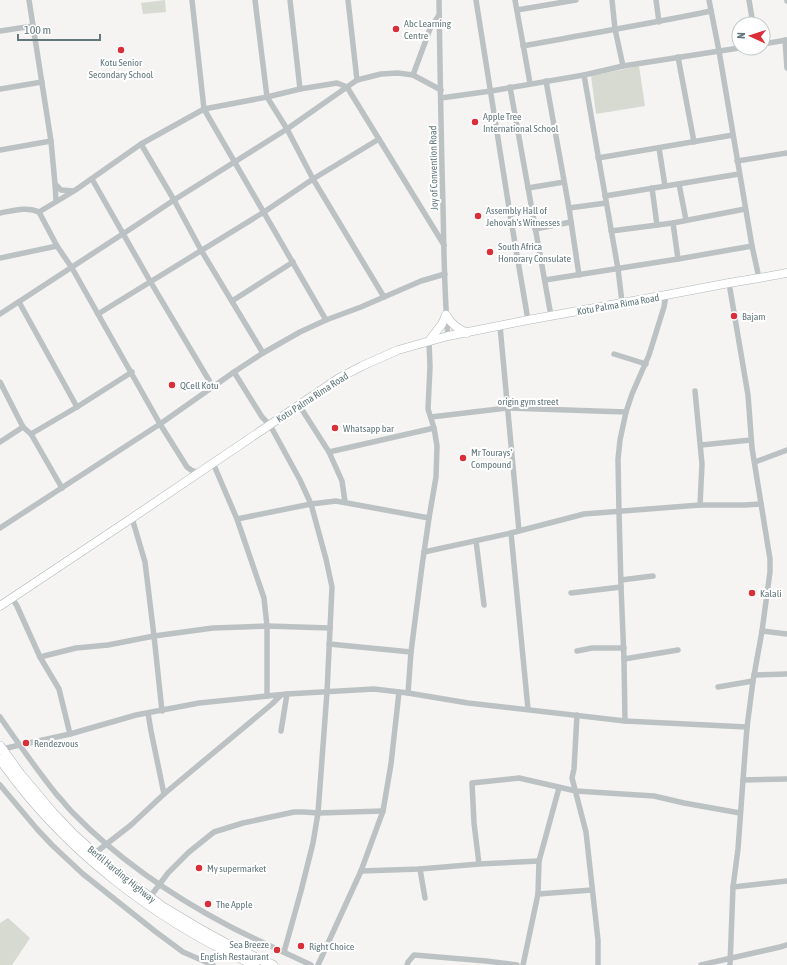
<svg xmlns="http://www.w3.org/2000/svg" width="787" height="965" font-family="'Asap Condensed',sans-serif">
<style>
.green{fill:#d7dad1}
.lines{fill:none;stroke-linecap:round;stroke-linejoin:round}
.secondary-casing{stroke:#aeb7b8;stroke-width:9}
.primary-casing{stroke:#b0b6b8;stroke-width:10}
.street{stroke:#bcc2c3;stroke-width:5.5}
.secondary{stroke:#fff;stroke-width:8}
.primary{stroke:#fff;stroke-width:9}
.poi-dot{fill:#d82f38;stroke:#fff;stroke-width:1.5}
.labels{text-anchor:middle;stroke-width:4;stroke-linejoin:round;paint-order:stroke}
.poi-label{font-size:10px;fill:#62787b;stroke:#fff;text-anchor:start}
.street-label{font-size:10px;fill:#62787b;stroke:#fff}
</style>
<rect width="100%" height="100%" fill="#f5f4f2"/>
<g class="green">
<polygon points="165,0 166,12 143,14 141,3"/>
<polygon points="639,66 645,106 596,114 591,76"/>
<polygon points="8,918 30,938 12,965 0,965 0,923"/>
</g>
<g class="lines">
<g class="secondary-casing">
<g id="secondary">
<path d="M446 315C452 325 457 328 467 333"/>
<polyline points="429,341 442,324 446,315"/>
<polyline points="0,606 132,518 339,378 362,366 398,350 448,336 528,320 666,295 729,283 759,278 787,273"/>
</g>
</g>
<g class="primary-casing">
<g id="primary">
<polyline points="0,746 20,774 53,813 73,834 112,869 163,907 203,931 232,947 273,965"/>
<path d="M0 759C63 849 155 920 255 965"/>
</g>
</g>
<g class="street">
<polyline points="29,0 51,141 55,184 61,190 73,191"/>
<polyline points="192,0 204,109 326,320"/>
<polyline points="255,0 267,97 287,129 313,179 384,297"/>
<polyline points="290,0 300,89"/>
<polyline points="348,0 357,80"/>
<path d="M439 0C440 69 441 137 443 206 444 249 444 293 448 336"/>
<polyline points="476,0 510,214 528,320"/>
<polyline points="515,0 530,83"/>
<polyline points="612,0 615,29 623,66"/>
<polyline points="656,0 659,22"/>
<polyline points="709,0 719,51 752,246 759,278"/>
<polyline points="749,0 753,24"/>
<polyline points="787,0 787,1"/>
<polyline points="517,10 576,0"/>
<polyline points="0,31 33,26"/>
<polyline points="785,40 787,68"/>
<polyline points="763,44 787,40"/>
<path d="M523 46C586 34 649 24 711 11"/>
<polyline points="678,57 694,142"/>
<polyline points="413,75 430,29 439,15"/>
<polyline points="584,75 618,269 622,302"/>
<polyline points="546,81 569,208 579,275"/>
<polyline points="510,87 551,316"/>
<polyline points="0,89 42,82"/>
<polyline points="441,98 491,91 584,75 623,66 739,48"/>
<polyline points="141,144 174,200 201,250 263,353"/>
<polyline points="659,148 665,186"/>
<polyline points="0,150 51,141"/>
<polyline points="598,158 733,135"/>
<polyline points="737,161 787,153"/>
<polyline points="92,179 150,281 213,387"/>
<polyline points="55,184 56,201"/>
<polyline points="679,184 686,220"/>
<polyline points="528,188 564,182"/>
<polyline points="652,188 657,225"/>
<polyline points="605,196 739,174"/>
<polyline points="569,208 606,203"/>
<polyline points="39,212 57,246 72,268 160,424 187,467 191,470 199,473"/>
<path d="M0 213C12 211 27 206 39 212L74 191 141 144 204 109 267 97 300 89 337 83 347 87 444 245"/>
<polyline points="510,214 532,210"/>
<polyline points="673,223 678,259"/>
<polyline points="535,229 571,222"/>
<polyline points="611,231 673,223 745,209"/>
<polyline points="0,258 57,246"/>
<polyline points="545,280 678,259 752,246"/>
<polyline points="729,283 748,395 752,448 770,559 770,572 762,631 753,681 747,727 743,780 738,849 733,887 730,965"/>
<polyline points="232,301 293,262"/>
<polyline points="19,302 77,407"/>
<polyline points="0,314 138,224 174,200 287,129 357,80 381,74 398,73 413,75 441,90"/>
<polyline points="98,314 264,212 313,179 379,139"/>
<polyline points="500,326 519,531"/>
<polyline points="614,354 646,364"/>
<polyline points="234,372 262,417 270,425 300,480 311,504 326,559 332,587 327,692 318,813 313,843 301,891 284,952"/>
<polyline points="0,382 23,427 31,434 62,488"/>
<polyline points="695,391 702,464 700,505"/>
<polyline points="299,405 329,452 342,481 345,502"/>
<polyline points="431,417 507,408 626,412"/>
<polyline points="31,434 77,407 132,372"/>
<polyline points="0,442 23,427"/>
<polyline points="701,445 751,440"/>
<polyline points="329,452 434,428"/>
<polyline points="755,462 787,450"/>
<polyline points="213,463 237,519 264,598 267,626 267,696"/>
<polyline points="132,518 145,562 154,636 162,711"/>
<polyline points="237,519 311,504 336,501 429,518"/>
<polyline points="0,528 160,424 234,372 263,353 300,332 326,320 361,307 421,281 445,274"/>
<polyline points="511,533 528,709"/>
<polyline points="476,541 484,605"/>
<polyline points="424,552 511,533 584,514 700,505 745,505 761,504"/>
<polyline points="621,580 653,576"/>
<polyline points="571,593 621,587"/>
<polyline points="12,598 17,606 40,657 59,689 70,734"/>
<polyline points="762,631 787,634"/>
<polyline points="329,644 411,652"/>
<polyline points="577,651 592,648 624,648"/>
<polyline points="40,657 76,648 108,645 154,636 213,628 267,626 330,628"/>
<polyline points="624,659 678,650"/>
<polyline points="754,675 787,674"/>
<polyline points="718,687 753,681"/>
<polyline points="408,693 411,652 422,566 429,518 436,477 437,446 434,428 428,409 430,367 429,341"/>
<polyline points="148,713 151,731 164,794"/>
<polyline points="577,715 574,769 572,778 586,832 598,940 598,965"/>
<path d="M0 717C18 743 37 770 57 795 63 801 67 807 73 813 117 858 174 897 229 926 256 940 284 952 311 965"/>
<polyline points="625,721 624,659 621,587 619,512 618,459 620,440 626,412 632,394 649,355 664,307 666,295"/>
<polyline points="281,731 287,694"/>
<polyline points="2,749 70,734 136,715 199,703 287,694 374,689 408,693 468,703 625,721 747,727"/>
<polyline points="743,780 787,779"/>
<polyline points="0,785 37,829 52,845 83,874 156,932 183,952 213,965"/>
<polyline points="95,853 131,825 164,794 272,704 281,695"/>
<polyline points="479,864 474,823 472,783 519,778 576,791 654,796 684,803 740,813"/>
<polyline points="420,869 425,898"/>
<polyline points="361,871 420,869 479,864 539,861"/>
<polyline points="733,887 787,881"/>
<polyline points="538,894 592,890"/>
<polyline points="150,897 168,873 189,852 214,832 243,823 294,812 304,812 318,813 383,811"/>
<polyline points="318,965 361,871 383,811 391,764 399,692"/>
<polyline points="407,965 408,962 414,955 486,961 517,965"/>
<polyline points="523,965 538,894 539,861 559,788"/>
<polyline points="701,965 780,947 787,945"/>
</g>
<use href="#secondary" class="secondary"/>
<use href="#primary" class="primary"/>
</g>
<g class="poi-dot">
<circle cx="396" cy="29" r="4"/>
<circle cx="121" cy="50" r="4"/>
<circle cx="475" cy="122" r="4"/>
<circle cx="478" cy="216" r="4"/>
<circle cx="490" cy="252" r="4"/>
<circle cx="734" cy="316" r="4"/>
<circle cx="172" cy="385" r="4"/>
<circle cx="335" cy="428" r="4"/>
<circle cx="463" cy="458" r="4"/>
<circle cx="752" cy="593" r="4"/>
<circle cx="26" cy="743" r="4"/>
<circle cx="199" cy="868" r="4"/>
<circle cx="208" cy="904" r="4"/>
<circle cx="301" cy="946" r="4"/>
<circle cx="277" cy="950" r="4"/>
</g>
<g class="labels">
<g class="poi-label">
<text x="404" y="27">Abc Learning<tspan x="404" dy="12">Centre</tspan></text>
<text x="121" y="66" text-anchor="middle">Kotu Senior<tspan x="121" dy="12">Secondary School</tspan></text>
<text x="483" y="120">Apple Tree<tspan x="483" dy="12">International School</tspan></text>
<text x="486" y="214">Assembly Hall of<tspan x="486" dy="12">Jehovah's Witnesses</tspan></text>
<text x="498" y="250">South Africa<tspan x="498" dy="12">Honorary Consulate</tspan></text>
<text x="742" y="320">Bajam</text>
<text x="180" y="389">QCell Kotu</text>
<text x="343" y="432">Whatsapp bar</text>
<text x="471" y="456">Mr Tourays'<tspan x="471" dy="12">Compound</tspan></text>
<text x="760" y="597">Kalali</text>
<text x="34" y="747">Rendezvous</text>
<text x="207" y="872">My supermarket</text>
<text x="216" y="908">The Apple</text>
<text x="269" y="948" text-anchor="end">Sea Breeze<tspan x="269" dy="12">English Restaurant</tspan></text>
<text x="309" y="950">Right Choice</text>
</g>
<g class="street-label">
<text transform="translate(433 168) rotate(-91)" y="4">Joy of Convention Road</text>
<text transform="translate(618 304) rotate(-10)" y="4">Kotu Palma Rima Road</text>
<text transform="translate(312 397) rotate(-33)" y="4">Kotu Palma Rima Road</text>
<text x="528" y="405">origin gym street</text>
<text transform="translate(122 874) rotate(39)" y="4">Bertil Harding Highway</text>
</g>
</g>
<g transform="translate(751 36) rotate(273)"><circle r="19" fill="#ffffff" stroke="#c0c9ca"/>
<path d="M0-3L7 15L0 10L-7 15Z" fill="#d82f38"/>
<text y="-6" font-size="11" font-weight="bold" text-anchor="middle" fill="#62787b">N</text>
</g>
<path d="M18 34v6h82v-6" fill="none" stroke="#62787b" stroke-width="2"/>
<text x="24" y="34" font-size="12" fill="#62787b" stroke="#ffffff" stroke-width="3" paint-order="stroke">100 m</text>
</svg>
